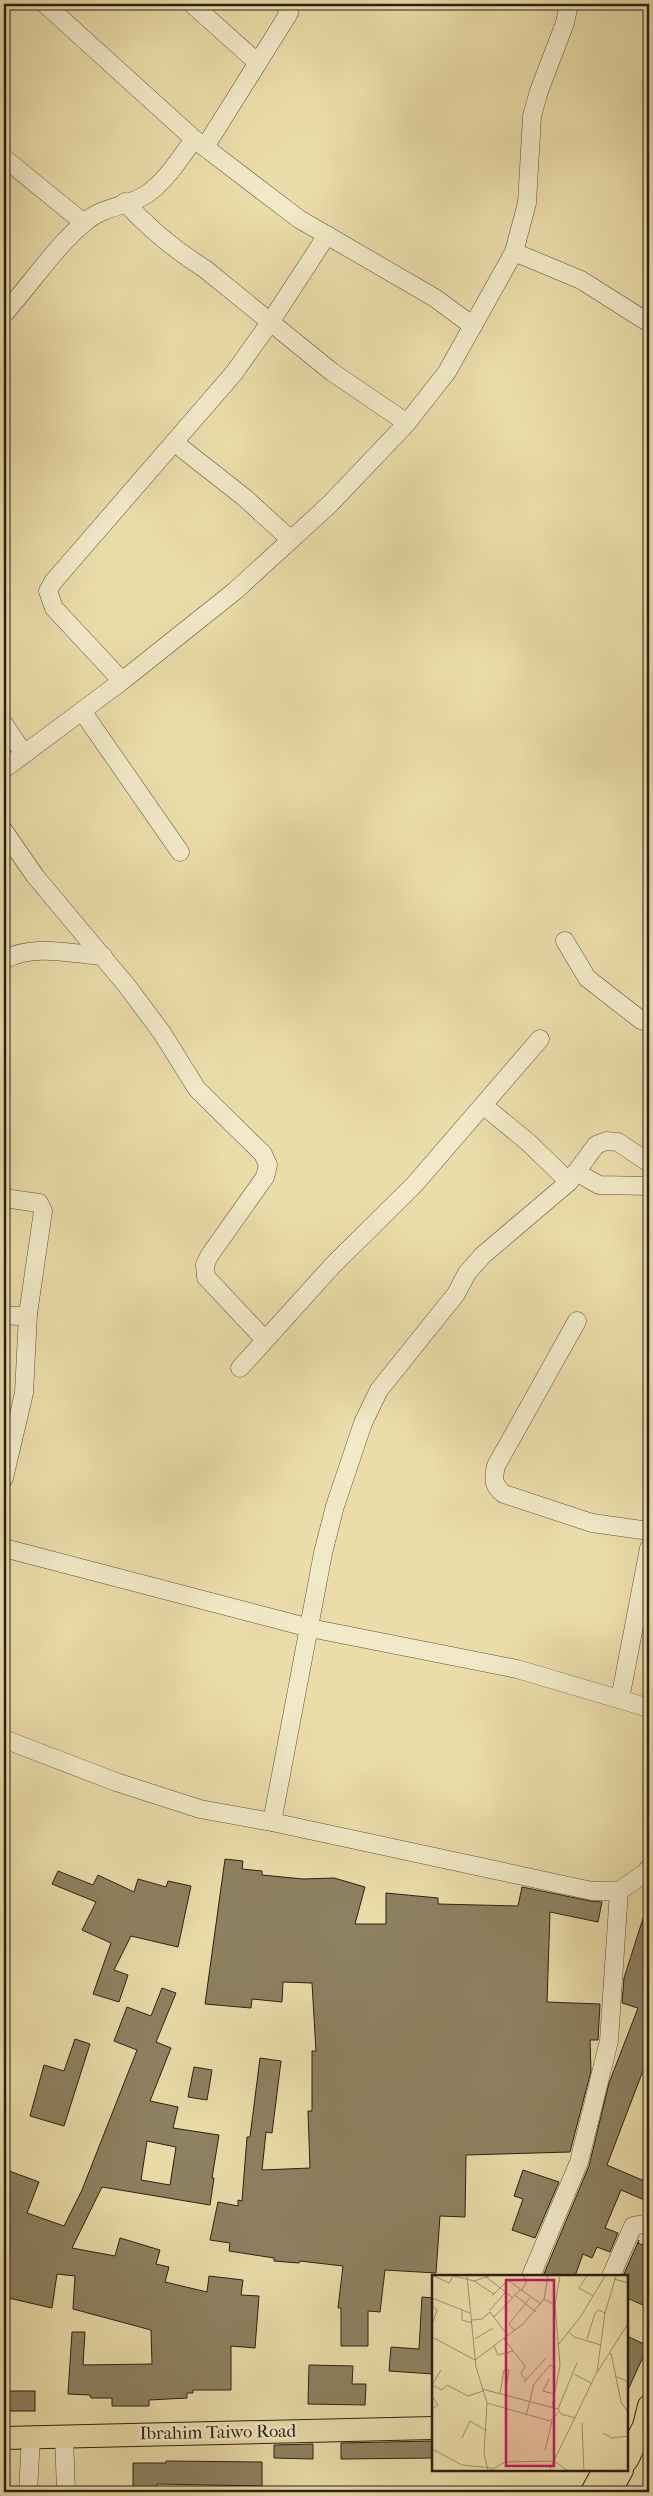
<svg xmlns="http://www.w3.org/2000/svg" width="653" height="2496" font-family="'IM FELL French Canon',serif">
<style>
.building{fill:#8e8262;stroke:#292014;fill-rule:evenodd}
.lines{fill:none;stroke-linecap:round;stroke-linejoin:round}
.minor-casing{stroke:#5a4f3a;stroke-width:19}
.major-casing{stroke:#292014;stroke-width:24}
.minor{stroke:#f2e9c8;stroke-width:18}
.major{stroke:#ebddaa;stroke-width:22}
.labels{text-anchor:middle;stroke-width:5;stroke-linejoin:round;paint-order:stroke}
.street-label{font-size:18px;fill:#292014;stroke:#f2e9c8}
.inset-road{fill:none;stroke:#9d916e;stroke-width:1}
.view{fill:#c2185b;fill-opacity:0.15;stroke:#c2185b;stroke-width:2.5}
.inset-edge{fill:none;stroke:#292014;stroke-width:2.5}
</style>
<rect width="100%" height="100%" fill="#ebddaa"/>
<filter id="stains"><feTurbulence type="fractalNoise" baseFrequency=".004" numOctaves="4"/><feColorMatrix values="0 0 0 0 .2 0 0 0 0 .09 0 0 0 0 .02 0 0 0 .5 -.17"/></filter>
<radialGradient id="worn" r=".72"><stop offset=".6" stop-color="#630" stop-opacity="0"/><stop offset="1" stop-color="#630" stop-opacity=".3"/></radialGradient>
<g class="building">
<polygon points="225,1859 243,1861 242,1869 262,1871 262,1875 303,1879 334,1878 365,1887 355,1924 386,1924 386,1893 438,1898 438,1904 518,1906 522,1887 590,1901 602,1902 598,1922 550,1912 547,2002 600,2004 598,2040 590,2040 591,2071 570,2152 466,2155 465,2217 440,2216 436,2273 385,2270 380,2312 368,2311 368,2346 341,2346 341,2308 338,2308 343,2266 300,2261 299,2263 274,2261 274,2258 229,2251 230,2243 210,2240 218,2202 238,2206 238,2200 242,2201 247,2137 250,2137 260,2058 281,2061 272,2133 266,2132 262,2170 310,2168 308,2111 312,2111 312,2051 316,2051 312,1983 283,1982 282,2002 252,1999 251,2008 205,2004"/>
<polygon points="58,1871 93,1885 98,1875 134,1892 138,1879 166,1887 168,1881 191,1886 178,1947 131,1936 114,1970 128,1975 119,2002 93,1994 111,1943 82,1930 96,1902 52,1884"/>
<polygon points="646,1909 649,1910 649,2055 607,2165 649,2183 649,2202 621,2190 605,2228 618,2233 610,2252 597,2247 592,2258 583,2254 575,2276 543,2276 589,2166 609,2083 638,2008 622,2003 624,1978"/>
<path d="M162 1988 176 1993 156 2042 171 2048 150 2101 178 2107 173 2128 219 2135 212 2178H214L210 2205 102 2187 72 2248 115 2256 120 2238 160 2250 156 2264 169 2267 165 2282 207 2292 209 2276 243 2280 241 2295 259 2296 255 2348 231 2346V2390H193V2393H187V2398L149 2400V2406H112V2398H91L90 2395 68 2394 72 2332H85L83 2365 152 2364 151 2330 73 2309 75 2276 57 2274 52 2308 4 2297V2169L39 2182 27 2213 64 2226 82 2190 137 2050 114 2041 127 2007 151 2016ZM147 2141 176 2147 170 2185 141 2180Z"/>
<polygon points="75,2039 90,2044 64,2126 30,2116 44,2065 64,2071"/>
<polygon points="194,2067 212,2070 207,2100 188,2097"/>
<polygon points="523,2170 559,2182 535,2238 512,2230 523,2199 514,2196"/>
<polygon points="639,2240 638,2243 649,2248 649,2290 643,2305 627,2298 627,2276 623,2276"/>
<polygon points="422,2297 433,2298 433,2374 389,2371 391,2347 419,2349"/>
<polygon points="627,2336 648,2346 627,2392"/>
<polygon points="309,2365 353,2366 352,2384 366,2384 365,2405 308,2404"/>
<rect x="9" y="2391" width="26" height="20"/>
<polygon points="433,2441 433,2458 341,2459 341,2443"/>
<polygon points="313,2444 313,2459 274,2458 274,2445"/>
<polygon points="166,2461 262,2462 262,2486 157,2484 156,2492 133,2492 133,2463 166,2463"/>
</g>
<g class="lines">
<g class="minor-casing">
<g id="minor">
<polyline points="45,4 194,139 299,219 435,298 473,326"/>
<polyline points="192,4 258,63"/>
<polyline points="205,147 289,13 284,4"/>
<polyline points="4,158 84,223"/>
<path d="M125 202C149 229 175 250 205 269L332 372 407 423"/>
<polyline points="514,252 527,203 532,116 539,91 565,23 569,4"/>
<path d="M4 314C31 284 54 248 85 222 105 205 128 207 147 194 166 181 181 157 194 139"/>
<polyline points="175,443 245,498 291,540"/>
<polyline points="122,681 54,608 48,591 53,582 234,373 271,321 327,235"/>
<polyline points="82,711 180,852"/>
<polyline points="4,724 24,754"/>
<polyline points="4,769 122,681 235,591 330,504 407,423 447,372 514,252 581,280 649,323"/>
<polyline points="4,831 35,876 127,986 162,1033 197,1089 263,1154 268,1165 265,1177 209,1256 205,1265 206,1277 265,1340"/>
<polyline points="565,941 587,978 641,1020 649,1023"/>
<path d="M4 960C33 943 72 954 103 956"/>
<polyline points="484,1106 529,1143 569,1182"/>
<polyline points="576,1172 599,1185 649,1186"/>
<polyline points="4,1198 39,1203 43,1211 28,1314 24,1393 4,1478"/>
<polyline points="4,1315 17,1316 28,1314"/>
<path d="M577 1321 496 1466C493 1479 493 1486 504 1494L592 1523 649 1531"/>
<polyline points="240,1368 334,1264 414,1185 540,1039"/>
<polyline points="4,1548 310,1628 517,1669 649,1708"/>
<polyline points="620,1699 649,1548"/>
<polyline points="4,1739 116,1782 200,1809 272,1822 592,1891 619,1891 645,1873 649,1868"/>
<polyline points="272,1822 323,1553 335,1506 363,1423 379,1390 456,1294 467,1273 483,1255 569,1182 596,1145 606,1141 618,1142 649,1163"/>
<polyline points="531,2276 579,2162 609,2041 619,1891"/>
<polyline points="611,2276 633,2226 649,2223"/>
<polyline points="64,2435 66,2492"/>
<polyline points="28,2492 31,2436"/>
</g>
</g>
<g class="major-casing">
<g id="major">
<polyline points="4,2438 433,2428"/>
<polyline points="627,2460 644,2426 649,2406"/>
<polyline points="592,2492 604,2470"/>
<polyline points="610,2492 622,2470"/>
</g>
</g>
<use href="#minor" class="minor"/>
<use href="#major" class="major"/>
</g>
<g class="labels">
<g class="street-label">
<text transform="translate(218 2432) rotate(-1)" y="6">Ibrahim Taiwo Road</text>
</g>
</g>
<g transform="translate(432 2275)">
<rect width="196" height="196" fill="#ebddaa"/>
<path class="inset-road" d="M2 1 17 8 21 1M22 1 42 6 57 1M35 1 44 92 55 128 52 178 56 196M155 1 147 13 161 21M54 2 80 22M182 4 197 8M42 6 62 19M89 16 95 6 91 1M60 21 76 5 109 29M84 21 104 37M0 23 38 38M112 24 116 1M0 31 5 35 0 50M30 35V45L40 48M57 36 74 17M62 42 88 15M40 45 50 44 58 37 76 61M83 56 77 49 98 23M137 57 142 62 169 70M0 62 43 85M43 64 61 53M72 64 93 91 89 99 94 105M155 64 163 38 167 35 173 38M127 69 149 41 173 1M62 71 66 80 81 76M179 78 189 127 197 139M43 85 91 49 112 24 123 30M165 97 173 38 184 1M142 99 159 108M183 101 197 107M117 104 111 116 122 119M92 107 114 83M0 110 10 115 15 110 36 121 51 116M0 110 9 95M50 114 126 134M68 119 72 95H77L73 120M0 121 6 130 0 134M55 128 118 146 127 137M120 132 128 90 123 30 128 1M94 141 102 109 118 90 124 93M143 143 129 139 126 134 145 88M150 148 152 196M171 158 180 163 197 161M30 163 38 146 55 156M0 174 30 190 60 193M113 175 120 146M122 186 136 196M57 196 73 187 122 186M117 196 164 99 197 47"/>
<path class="view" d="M74 5H122V191H74Z"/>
<rect width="196" height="196" class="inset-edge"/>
</g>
<rect width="653" height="2496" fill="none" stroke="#ebddaa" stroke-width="20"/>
<rect x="5" y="5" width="643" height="2486" fill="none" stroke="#292014" stroke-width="2.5"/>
<rect x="10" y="10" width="633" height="2476" fill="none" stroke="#292014"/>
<rect width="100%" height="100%" filter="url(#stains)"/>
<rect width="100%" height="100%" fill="url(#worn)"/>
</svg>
